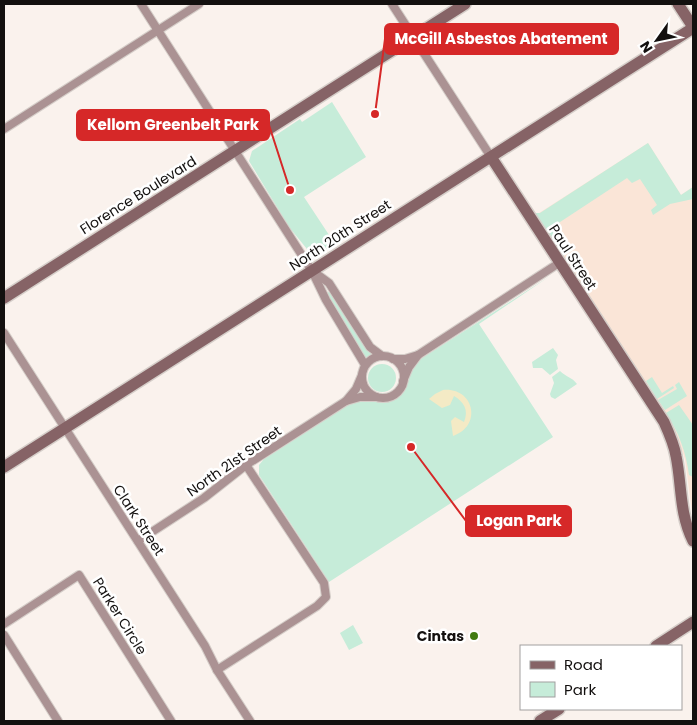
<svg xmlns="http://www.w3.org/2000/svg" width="697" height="725" font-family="Poppins,sans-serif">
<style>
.education{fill:#fae5d7}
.green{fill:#c6ecd9}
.sand{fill:#f4eac5}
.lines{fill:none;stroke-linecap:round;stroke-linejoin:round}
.street-casing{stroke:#d5cec9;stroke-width:10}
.secondary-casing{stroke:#d5cec9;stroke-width:14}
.street{stroke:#ab9293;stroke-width:8}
.secondary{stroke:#866366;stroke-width:11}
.poi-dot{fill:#417b12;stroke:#fff;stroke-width:2}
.labels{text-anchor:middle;stroke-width:5;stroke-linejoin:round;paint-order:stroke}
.street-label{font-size:14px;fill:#13100f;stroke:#fff}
.poi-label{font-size:14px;font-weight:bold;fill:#13100f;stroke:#fff;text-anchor:end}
.leader{fill:none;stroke:#d62828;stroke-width:2}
.callout-dot{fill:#d62828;stroke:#fff;stroke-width:2}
.callout{fill:#d62828;stroke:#d62828;stroke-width:2}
.callout-label{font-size:15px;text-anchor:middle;font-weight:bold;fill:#fff}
</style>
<rect width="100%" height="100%" fill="#faf2ed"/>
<polygon class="education" points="648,143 681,195 693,187 693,520 685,459 673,427 536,215"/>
<g class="green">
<polygon points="332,102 366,157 304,197 335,244 315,256 311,254 289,227 249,161 252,151 300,119 302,122"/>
<polygon points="648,143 681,195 693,187 693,199 670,204 653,215 651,210 657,205 640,179 632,183 627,178 554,226 568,248 565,253 560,249 538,217 559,252 535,215 536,213 540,213"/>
<polygon points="550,276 479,324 553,437 329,582 259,475 259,465 264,459 354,401 370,399 378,402 387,402 396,398 404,389 409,370 419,360"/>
<polygon points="328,292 332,293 372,354 366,359 326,296"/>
<polygon points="553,348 558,355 556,360 558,369 550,375 542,368 533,368 532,362"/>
<circle cx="382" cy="378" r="14"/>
<path d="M560 371C566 377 572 377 577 384L555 399 551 397 550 394 554 383 552 377Z"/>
<polygon points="652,377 662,393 673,386 674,388 657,399 646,381"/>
<polygon points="679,382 687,396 665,410 658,400 677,389 675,385"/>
<path d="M679 405 693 425V477L689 475C686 452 679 433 666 413Z"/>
<polygon points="353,625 363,643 349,650 340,633"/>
</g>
<path class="sand" d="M443 390C474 387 483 426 453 436L451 421 455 417 464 422C469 410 464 402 454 396L450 405 442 408 429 399 435 394Z"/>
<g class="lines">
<g class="street-casing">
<g id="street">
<polyline points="141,4 312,271 326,300 365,365"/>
<polyline points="392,4 491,157"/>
<polyline points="4,129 199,4"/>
<polyline points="314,272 329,283 370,347 382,356"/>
<polyline points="4,333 205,646 217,670 250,721"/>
<circle cx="383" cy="377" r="21"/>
<polyline points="393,359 405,359 418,355"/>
<polyline points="403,381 409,367 418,355 559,263"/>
<polyline points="346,401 360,397 376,397"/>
<polyline points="138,541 204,498 246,465 346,401 356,389 362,375"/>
<polyline points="4,624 79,575 171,721"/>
<polyline points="4,635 58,721"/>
<polyline points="217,670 317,606 326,597 324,583 246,465"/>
</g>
</g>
<g class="secondary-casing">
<g id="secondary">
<polyline points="678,4 693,27"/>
<path d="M491 157 664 422C669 433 674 444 676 456 682 485 679 513 693 541"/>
<polyline points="4,298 465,4"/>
<polyline points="4,467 693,28"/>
<polyline points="656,646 693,622"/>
<polyline points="540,721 559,709"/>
</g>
</g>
<use href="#street" class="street"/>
<use href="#secondary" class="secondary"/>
</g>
<circle class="poi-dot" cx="474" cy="636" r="5"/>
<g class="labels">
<g class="street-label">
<text transform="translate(138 195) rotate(-32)" y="5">Florence Boulevard</text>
<text transform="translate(340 235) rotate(-33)" y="5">North 20th Street</text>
<text transform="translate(573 257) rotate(57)" y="5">Paul Street</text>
<text transform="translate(234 461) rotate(-35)" y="5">North 21st Street</text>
<text transform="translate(139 520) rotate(57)" y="5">Clark Street</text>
<text transform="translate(120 616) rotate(58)" y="5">Parker Circle</text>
</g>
<g class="poi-label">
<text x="464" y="641">Cintas</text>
</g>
</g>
<path class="leader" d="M375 114L385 39M290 190L269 125M411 447L466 521"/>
<g class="callout-dot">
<circle cx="375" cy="114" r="5"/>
<circle cx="290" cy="190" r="5"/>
<circle cx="411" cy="447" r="5"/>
</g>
<g class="callout">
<rect x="385" y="24" width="233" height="30" rx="5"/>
<rect x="77" y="110" width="192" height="30" rx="5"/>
<rect x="466" y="506" width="105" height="30" rx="5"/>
</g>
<g class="callout-label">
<text x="501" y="44">McGill Asbestos Abatement</text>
<text x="173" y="130">Kellom Greenbelt Park</text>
<text x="519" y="526">Logan Park</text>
</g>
<rect width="697" height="725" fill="none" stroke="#13100f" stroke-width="10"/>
<rect x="520" y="645" width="162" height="65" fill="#ffffff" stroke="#a19f9f"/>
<rect x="530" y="661" width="25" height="8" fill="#866366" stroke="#a19f9f"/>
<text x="564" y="670" font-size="15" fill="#13100f">Road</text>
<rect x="530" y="682" width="25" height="15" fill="#c6ecd9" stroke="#a19f9f"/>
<text x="564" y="695" font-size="15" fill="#13100f">Park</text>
<g transform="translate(657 40) rotate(237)" stroke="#ffffff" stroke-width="4" paint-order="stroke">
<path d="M0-4L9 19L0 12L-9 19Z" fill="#13100f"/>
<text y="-8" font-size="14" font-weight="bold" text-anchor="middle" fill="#13100f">N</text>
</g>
</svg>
